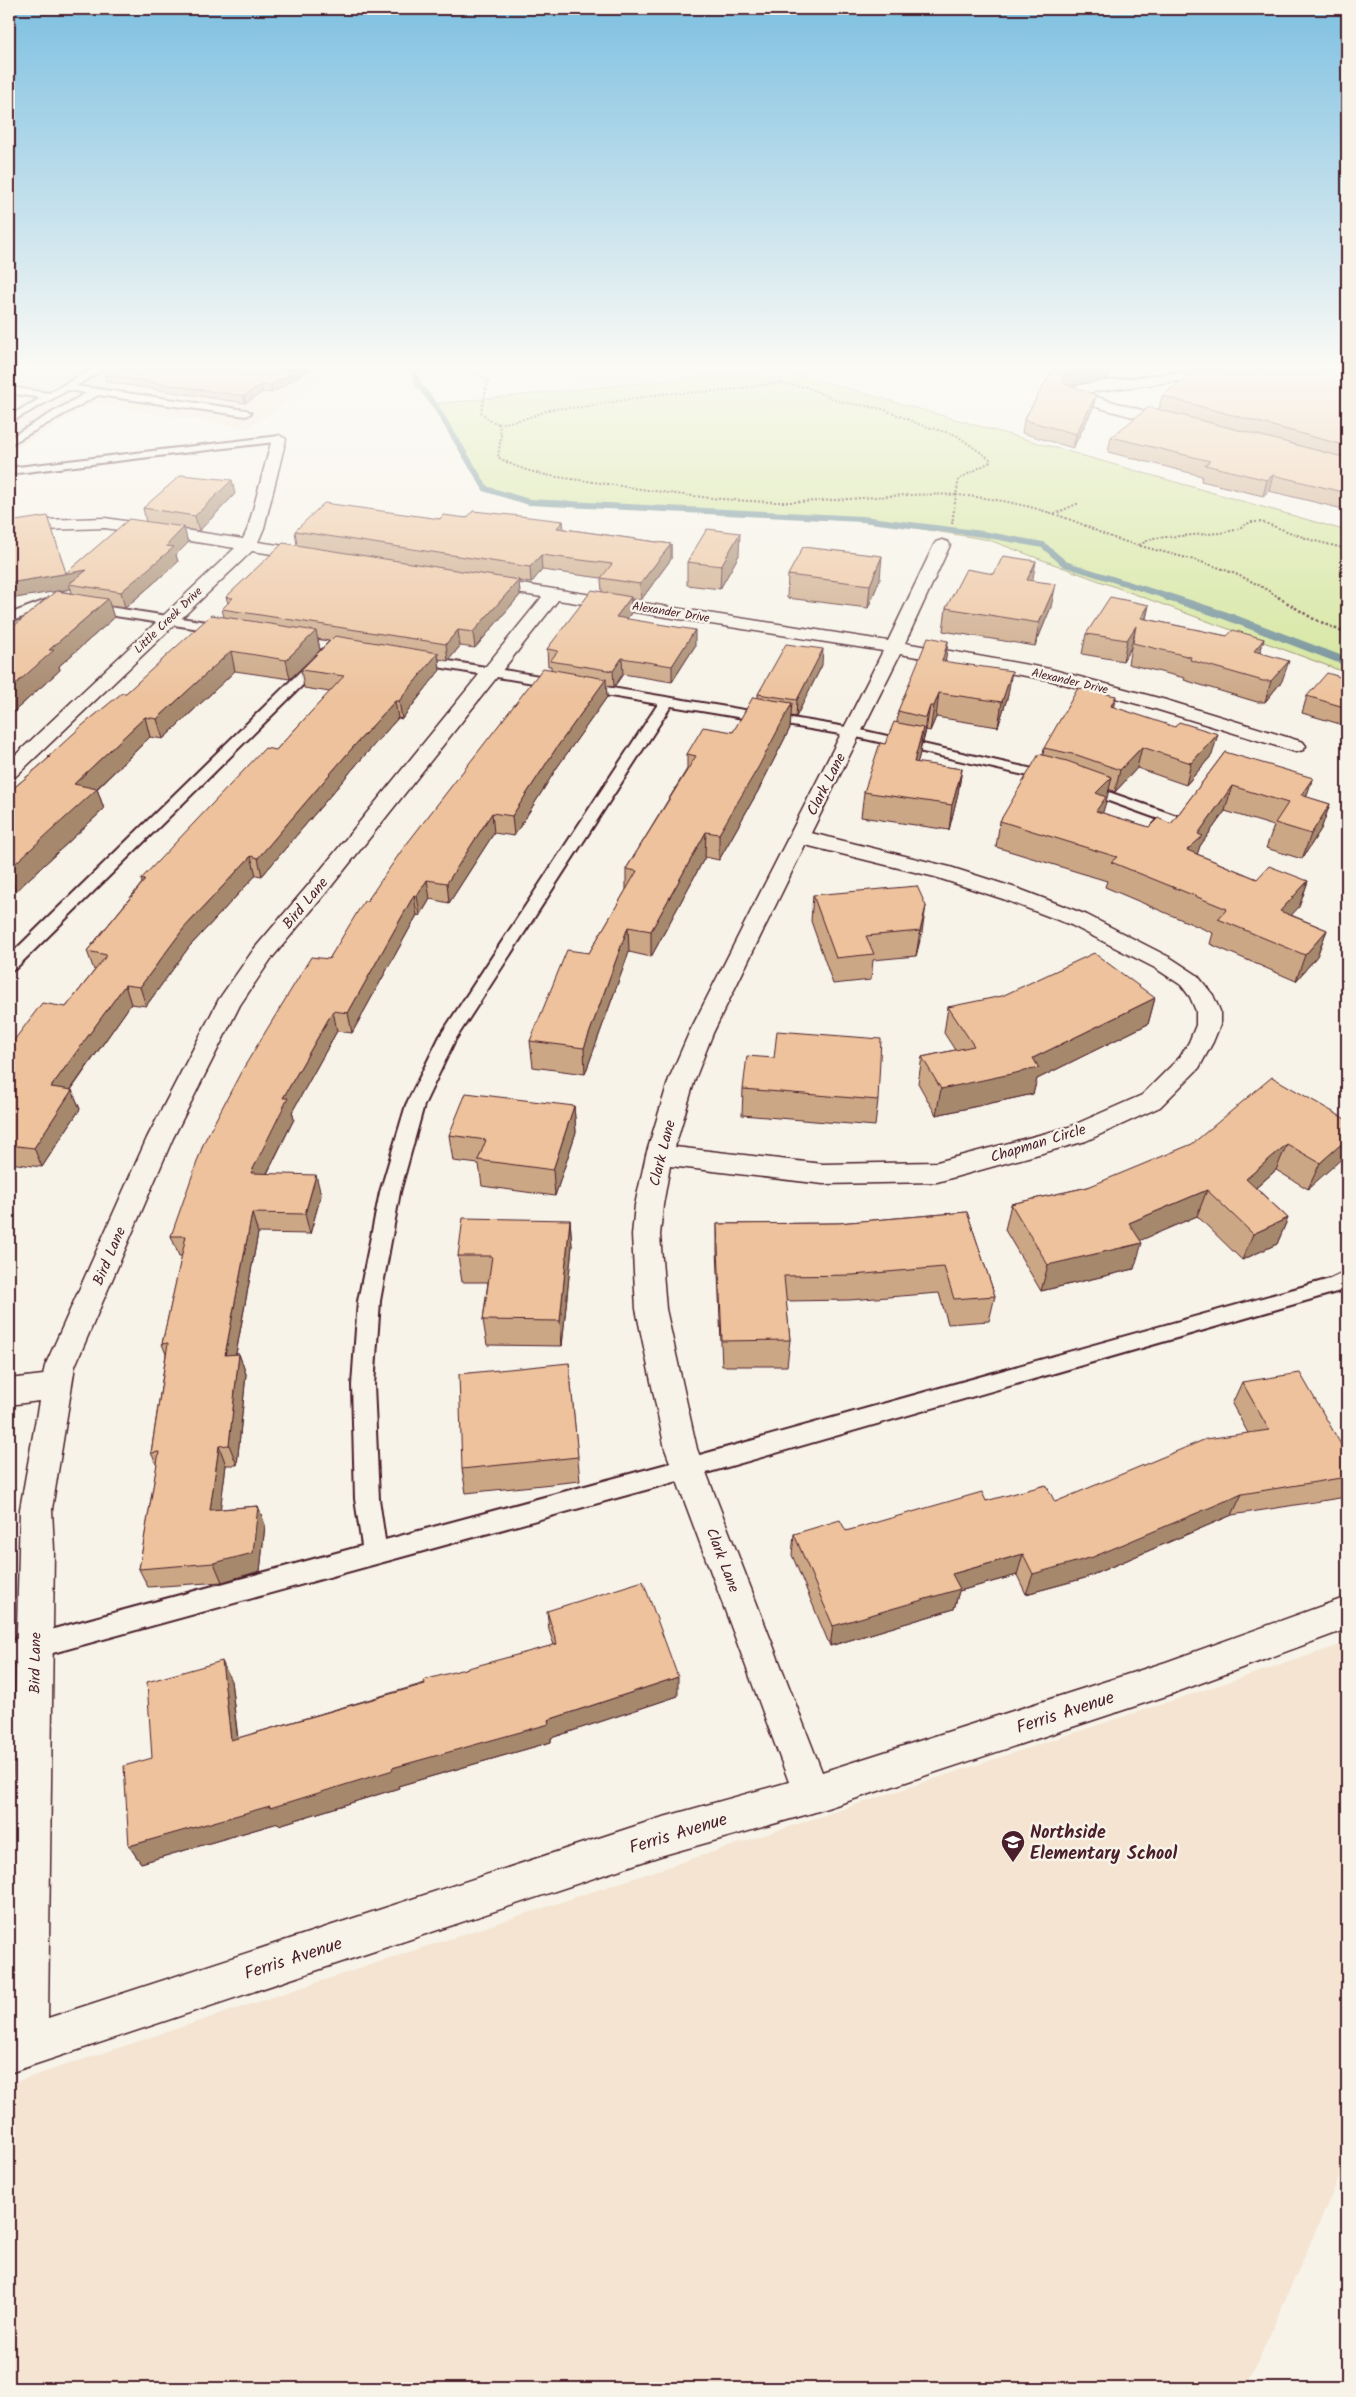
<svg xmlns="http://www.w3.org/2000/svg" width="1356" height="2397" font-family="Kalam,sans-serif">
<style>
.built{fill:#f4e4d1}
.green{fill:#d2e498;stroke:#8e8262}
.lines{fill:none;stroke-linecap:round;stroke-linejoin:round}
.stream-far1{stroke:#6a8a92;stroke-width:6}
.stream{stroke:#6a8a92;stroke-width:8}
.service-casing{stroke:#4a1f2b;stroke-width:4}
.minor-casing{stroke:#4a1f2b;stroke-width:3}
.path-far1{stroke:#4a1f2b;stroke-width:2;stroke-dasharray:2 2;stroke-linecap:butt}
.path{stroke:#4a1f2b;stroke-width:2.5;stroke-dasharray:2.5 2.5;stroke-linecap:butt}
.service{fill:#f7f3e8;fill-rule:evenodd}
.minor{fill:#f7f3e8;fill-rule:evenodd}
.wall{fill:#cca786;stroke:#4a1f2b;fill-rule:evenodd}
.shaded-wall{fill:#a6886d;stroke:#4a1f2b}
.building{fill:#edc29c;stroke:#4a1f2b}
.labels{text-anchor:middle;stroke-width:5;stroke-linejoin:round;paint-order:stroke}
.far-street-label{font-size:12px;fill:#4a1f2b;stroke:#f7f3e8}
.street-label{font-size:15px;fill:#4a1f2b;stroke:#f7f3e8}
.near-street-label{font-size:18px;fill:#4a1f2b;stroke:#f7f3e8}
.near-poi-label{font-size:18px;font-weight:bold;fill:#4a1f2b;stroke:#f7f3e8;text-anchor:start}
</style>
<rect width="100%" height="100%" fill="#f7f3e8"/>
<filter id="ink" filterUnits="userSpaceOnUse"><feTurbulence type="fractalNoise" baseFrequency=".02" numOctaves="2"/><feDisplacementMap in="SourceGraphic" scale="10" xChannelSelector="R" yChannelSelector="G"/><feConvolveMatrix kernelMatrix="1 2 1 2 8 2 1 2 1" color-interpolation-filters="sRGB"/></filter>
<g filter="url(#ink)">
<g class="built">
<polygon points="9,369 336,369 248,428 92,404 9,452"/>
<polygon points="586,369 771,369 564,389"/>
<polygon points="1347,1643 1347,2160 1246,2388 9,2388 9,2084"/>
</g>
<polygon class="green" points="779,369 1347,531 1347,673 989,540 862,519 529,502 486,489 434,404"/>
<g class="lines">
<polyline class="stream-far1" points="413,369 418,384 434,404 486,489 529,502 862,519 983,534 1043,545 1065,564 1172,598"/>
<polyline class="stream" points="1168,597 1224,615 1347,662"/>
<g class="service-casing">
<g id="service">
<polygon points="91,369 104,369 76,386 246,410 251,413 246,416 98,395 9,445 9,438 86,393 68,390 9,423 9,416 41,398 9,393 9,387 49,393"/>
<polygon points="279,436 284,439 283,441 9,474 9,468"/>
<polygon points="46,600 63,600 226,625 232,629 226,633 63,608 48,608 9,622 9,614"/>
<polygon points="292,636 352,645 359,649 352,653 287,643 285,640 287,637"/>
<polygon points="321,655 328,659 326,662 15,969 9,970 9,956 316,656"/>
<polygon points="413,655 852,728 1055,774 1062,778 1055,782 852,736 671,706 455,1040 424,1105 400,1192 380,1301 374,1385 379,1499 385,1540 689,1458 1330,1279 1347,1271 1347,1289 689,1478 9,1665 9,1641 362,1546 355,1499 352,1385 358,1301 380,1192 406,1105 440,1036 658,704 408,662 406,659"/>
<polygon points="1083,783 1180,817 1183,820 1175,825 1170,823 1078,790 1076,787"/>
</g>
</g>
<g class="minor-casing">
<g id="minor">
<polygon points="1207,369 1250,369 1243,373 1083,393 1179,421 1181,424 1179,427 1174,428 1089,405 1063,395 1061,392 1063,389 1096,382"/>
<polygon points="279,435 286,439 264,528 258,542 318,551 320,555 318,559 312,560 252,551 16,776 9,778 9,761 235,548 105,528 44,530 9,536 9,526 44,520 105,518 243,539 248,528 272,439"/>
<path d="M942 540 948 542 950 545 905 643 1050 669 1166 700 1303 742 1306 746 1303 750 1296 752 1152 708 1049 680 900 654 811 833 950 867 1019 889 1087 915 1171 958 1197 975 1213 995 1220 1011V1025L1213 1042 1199 1068 1160 1107 1086 1141 937 1182 823 1184 670 1166 663 1205 660 1235 666 1309 697 1449 822 1772 1166 1662 1347 1597V1629L1166 1696 812 1813 660 1856 9 2073V1952L20 1509 39 1401 9 1405V1379L43 1375 45 1366 147 1138 219 999 254 949 310 883 542 597 477 587 474 583 477 579 483 578 888 641 934 545 936 542ZM558 600 883 651 689 1033 669 1079 646 1155 635 1205 632 1235 636 1309 665 1449 789 1782 660 1818 48 2018 54 1550 52 1509 75 1366 173 1138 240 1005 271 959 326 893ZM805 845 935 877 1003 899 1071 925 1155 968 1181 985 1190 997 1196 1011V1025L1189 1042 1180 1057 1142 1095 1069 1127 937 1162 823 1164 675 1147 695 1079 713 1033Z"/>
</g>
</g>
<g class="path-far1">
<polyline points="471,369 488,381 481,412 489,420 499,424"/>
<path d="M777 383 806 387 838 401 883 409 921 425 956 435 990 459V462L959 479 956 495C899 492 842 502 785 502 723 502 661 492 600 483 564 477 530 477 498 457L501 436 499 424 524 419 552 409 583 407 661 394 723 391Z"/>
<path d="M956 495C995 498 1034 506 1071 520 1088 526 1103 535 1120 540 1181 559 1224 561 1280 598"/>
<polyline points="1054,514 1079,503"/>
<polyline points="952,524 956,495"/>
<polyline points="1139,545 1153,538 1220,533 1235,530 1251,522 1262,522 1311,540 1347,549"/>
</g>
<polyline class="path" points="1278,597 1312,618 1347,634"/>
<use href="#service" class="service"/>
<use href="#minor" class="minor"/>
</g>
<g class="wall">
<polygon points="115,369 310,369 272,393 263,392 245,403 106,382 104,375"/>
<polygon points="1053,369 1110,369 1108,379 1070,386 1093,408 1073,448 1022,433 1024,420"/>
<polygon points="1347,369 1347,510 1269,491 1263,496 1201,481 1202,476 1108,452 1111,437 1159,409 1162,396"/>
<path d="M235 494 199 531 184 529 188 543 176 555 178 562 125 608 110 606 114 618 59 666 60 670 9 716V630L56 591 9 599V522L66 573 146 522 143 508ZM71 589 72 593 58 591Z"/>
<polygon points="467,518 563,521 564,529 671,544 671,559 641,600 631,599 631,613 627,619 695,646 672,682 623,674 614,687 606,686 607,697 558,766 514,836 494,833 449,903 430,899 420,916 417,915 352,1033 337,1031 292,1112 294,1119 267,1174 321,1195 310,1234 258,1233 236,1354 239,1354 246,1374 237,1465 226,1465 220,1509 258,1506 265,1525 260,1571 222,1582 148,1587 139,1569 157,1465 151,1453 166,1354 162,1344 182,1256 179,1256 171,1236 329,959 367,901 551,670 551,666 548,666 547,649 602,592 601,578 542,570 531,583 519,581 520,595 475,648 460,646 448,661 439,659 440,670 402,719 398,718 357,764 262,876 256,875 189,947 146,1006 131,1004 71,1090 72,1090 80,1109 42,1167 9,1163 9,1047 66,1007 95,970 94,970 87,951 142,883 141,879 276,750 330,692 304,688 301,670 329,641 318,639 320,650 290,679 235,671 163,739 150,737 97,789 104,809 16,891 9,890 9,792 49,758 48,757 126,693 224,617 222,609 228,603 226,597 297,545 295,531 440,519"/>
<polygon points="739,555 720,589 687,585 687,562"/>
<polygon points="788,575 880,579 868,608 787,598"/>
<polygon points="1032,581 1051,607 1035,646 943,631 946,608"/>
<polygon points="1149,605 1146,619 1227,636 1264,639 1260,653 1282,681 1265,702 1257,702 1184,680 1185,678 1128,664 1131,647 1123,661 1082,654 1086,634"/>
<polygon points="948,641 945,662 1008,695 998,727 936,717 930,731 926,730 923,742 922,742 920,753 917,763 962,769 958,793 949,830 861,817 864,792 897,723 898,711"/>
<polygon points="822,665 796,717 791,716 790,728 758,791 719,860 705,857 651,957 629,952 585,1074 533,1067 530,1041 589,953 626,890 626,869 687,769 687,754 733,732 758,698 758,694"/>
<polygon points="1347,679 1347,726 1302,713 1307,696"/>
<polygon points="1113,707 1212,755 1186,785 1137,768 1115,792 1109,789 1102,813 1149,827 1171,824 1225,752 1306,797 1330,804 1321,829 1302,859 1266,848 1274,826 1225,811 1200,846 1197,854 1257,879 1308,881 1299,907 1291,915 1327,930 1317,956 1296,981 1210,944 1213,933 1105,887 1107,881 996,847 1000,821 1043,755 1044,748"/>
<polygon points="813,895 922,932 916,956 873,960 871,980 833,984 811,921"/>
<polygon points="1155,998 1148,1024 1037,1079 1033,1094 936,1115 918,1083 922,1057 955,1050 944,1033 948,1007"/>
<polygon points="774,1058 878,1100 875,1126 742,1115 743,1089"/>
<polygon points="574,1106 576,1132 555,1196 482,1186 479,1164 453,1161 449,1135"/>
<polygon points="1347,1120 1308,1189 1276,1170 1256,1188 1288,1218 1277,1244 1242,1260 1197,1216 1140,1240 1134,1269 1041,1291 1005,1230 1011,1204 1088,1187"/>
<polygon points="967,1212 995,1296 989,1321 948,1324 939,1293 850,1300 786,1301 790,1340 787,1366 722,1366 717,1250 717,1224 838,1223"/>
<polygon points="570,1220 572,1246 562,1346 487,1345 483,1320 488,1282 462,1282 458,1256"/>
<polygon points="569,1363 580,1481 466,1493 462,1469"/>
<polygon points="1242,1382 1347,1455 1347,1494 1346,1497 1232,1515 1085,1578 1026,1594 1017,1575 959,1591 954,1609 830,1646 792,1555 794,1534 846,1531 986,1501 1055,1502 1248,1433 1232,1404"/>
<polygon points="547,1611 678,1696 551,1738 551,1742 398,1786 399,1788 279,1825 278,1823 141,1863 129,1846 152,1758 231,1681 238,1738 554,1645 549,1630"/>
</g>
<g class="shaded-wall">
<polygon points="298,369 310,369 272,393 270,386"/>
<polygon points="1092,369 1110,369 1108,379 1063,387 1062,378 1065,374"/>
<polygon points="11,385 16,401 9,405 9,386"/>
<polygon points="261,385 263,392 245,403 244,396"/>
<polygon points="1096,395 1093,408 1073,448 1076,434"/>
<polygon points="1273,475 1269,491 1263,496 1267,480"/>
<polygon points="232,480 235,494 199,531 195,516"/>
<polygon points="563,521 564,536 557,528"/>
<polygon points="184,527 188,543 176,555 178,562 125,608 121,592"/>
<polygon points="740,533 739,555 720,589 721,566"/>
<polygon points="671,544 671,559 641,600 640,584"/>
<polygon points="541,555 542,570 531,583 530,567"/>
<polygon points="882,556 880,579 868,608 870,585"/>
<polygon points="1036,561 1032,584 1027,580"/>
<polygon points="87,570 69,584 71,589 9,599 9,583"/>
<polygon points="519,580 520,595 475,648 473,632"/>
<polygon points="1056,584 1051,607 1035,646 1039,623"/>
<polygon points="631,597 631,613 616,633 616,617"/>
<polygon points="108,599 114,618 59,666 60,670 9,716 9,690 49,650"/>
<polygon points="1149,605 1144,625 1141,618"/>
<polygon points="1136,626 1131,647 1123,661 1127,640"/>
<polygon points="458,630 460,646 448,661 446,644"/>
<polygon points="695,630 695,646 672,682 672,666"/>
<polygon points="316,631 320,650 290,679 286,660"/>
<polygon points="1264,639 1258,659 1254,651"/>
<polygon points="948,641 945,665 942,661"/>
<polygon points="823,649 822,665 796,717 797,700"/>
<polygon points="231,651 235,671 163,739 157,719"/>
<polygon points="438,653 440,670 402,719 399,701"/>
<polygon points="622,658 623,674 614,687 613,671"/>
<polygon points="1289,661 1282,681 1265,702 1271,681"/>
<polygon points="1012,671 1008,695 998,727 1002,702"/>
<polygon points="606,679 607,697 558,766 514,836 512,816 557,747"/>
<polygon points="939,693 936,717 930,731 934,706"/>
<polygon points="1116,696 1111,717 1111,706"/>
<polygon points="395,701 398,718 357,764 262,876 258,858 354,746"/>
<polygon points="792,703 790,728 758,791 719,860 719,834"/>
<polygon points="930,706 926,730 923,742 926,718"/>
<polygon points="145,717 150,737 92,793 97,789 104,809 16,891 9,872 9,869 74,784"/>
<polygon points="923,728 920,753 911,787 914,762"/>
<polygon points="1218,734 1212,755 1186,785 1191,763"/>
<polygon points="1142,747 1137,768 1115,792 1120,770"/>
<polygon points="962,769 958,793 949,830 952,805"/>
<polygon points="1112,777 1106,802 1100,822 1095,813 1096,793"/>
<polygon points="1313,778 1304,803 1301,795"/>
<polygon points="1232,786 1225,811 1200,846 1195,861 1187,850 1198,834"/>
<polygon points="1330,804 1321,829 1302,859 1311,834"/>
<polygon points="492,813 494,833 449,903 447,883"/>
<polygon points="706,832 705,857 651,957 651,931"/>
<polygon points="251,856 256,875 189,947 146,1006 140,987 184,928"/>
<polygon points="427,880 430,899 420,916 417,896"/>
<polygon points="1308,881 1299,907 1271,937 1280,911"/>
<polygon points="414,895 417,915 352,1033 348,1013"/>
<polygon points="926,906 922,932 916,956 920,931"/>
<polygon points="628,927 629,952 585,1074 584,1048"/>
<polygon points="1327,930 1317,956 1296,981 1305,955"/>
<polygon points="125,985 131,1004 59,1106 51,1087"/>
<polygon points="1155,998 1148,1024 1037,1079 1033,1094 936,1115 941,1089 1033,1058"/>
<polygon points="333,1011 337,1031 292,1112 294,1119 257,1193 251,1173 283,1098"/>
<polygon points="72,1090 80,1109 42,1167 34,1148"/>
<polygon points="574,1106 576,1132 555,1196 553,1170"/>
<polygon points="1347,1139 1347,1154 1308,1189 1320,1163"/>
<polygon points="1287,1144 1276,1170 1236,1205 1246,1179"/>
<polygon points="316,1175 321,1195 310,1234 305,1214"/>
<polygon points="1207,1190 1197,1216 1123,1248 1142,1243 1134,1269 1041,1291 1048,1265 1129,1223"/>
<polygon points="252,1213 258,1233 232,1375 225,1355"/>
<polygon points="1288,1218 1277,1244 1242,1260 1253,1234"/>
<polygon points="570,1220 572,1246 562,1346 560,1321"/>
<polygon points="239,1354 246,1374 237,1465 229,1445"/>
<polygon points="219,1446 226,1465 218,1528 210,1510"/>
<polygon points="1242,1494 1232,1515 1085,1578 1026,1594 1033,1574"/>
<polygon points="258,1506 265,1525 260,1571 222,1582 214,1563"/>
<polygon points="1023,1554 1017,1575 959,1591 954,1609 830,1646 833,1626 952,1574"/>
<polygon points="222,1661 231,1681 240,1759 231,1740"/>
<polygon points="678,1677 678,1696 551,1738 551,1742 398,1786 399,1788 279,1825 278,1823 141,1863 129,1846 392,1768 548,1720"/>
</g>
<g class="building">
<polygon points="115,369 298,369 270,386 261,385 244,396 104,375"/>
<polygon points="1053,369 1092,369 1065,374 1062,378 1065,384 1096,395 1076,434 1024,420"/>
<polygon points="1196,369 1347,369 1347,446 1162,396"/>
<polygon points="1149,407 1347,458 1347,493 1273,475 1267,480 1205,465 1210,461 1111,437"/>
<polygon points="181,475 232,480 195,516 143,508"/>
<polygon points="324,503 440,519 443,515 467,518 473,511 520,516 563,521 557,528 671,544 640,584 601,578 612,564 541,555 530,567 295,531"/>
<polygon points="48,516 66,573 129,519 184,527 166,546 174,547 121,592 69,584 87,570 9,583 9,522"/>
<polygon points="707,529 740,533 721,566 687,562"/>
<polygon points="283,543 519,580 473,632 458,630 446,644 222,609 233,598 226,597"/>
<polygon points="803,547 882,556 870,585 788,575"/>
<polygon points="1003,556 1036,561 1027,580 1056,584 1039,623 946,608 966,569 994,574"/>
<polygon points="592,590 631,597 616,617 695,630 672,666 622,658 613,671 550,661 558,651 547,649"/>
<polygon points="56,591 108,599 49,650 54,650 9,690 9,636 11,634 9,633 9,630"/>
<polygon points="1110,597 1149,605 1141,618 1227,636 1233,630 1264,639 1254,651 1289,661 1271,681 1263,681 1190,660 1191,657 1133,643 1136,626 1127,640 1086,634"/>
<polygon points="211,615 316,631 286,660 231,651 157,719 145,717 74,784 97,789 9,869 9,792 50,757 48,757 84,724 122,693 126,693"/>
<polygon points="335,636 438,653 399,701 395,701 354,746 258,858 251,856 184,928 140,987 125,985 51,1087 72,1090 34,1148 9,1145 9,1047 42,1003 66,1007 107,955 87,951 145,880 141,879 265,748 276,750 344,676 301,670"/>
<polygon points="928,637 948,641 942,661 1012,671 1002,702 939,693 934,706 930,706 926,718 898,711"/>
<polygon points="786,644 823,649 797,700 758,694"/>
<polygon points="543,668 606,679 557,747 512,816 492,813 447,883 427,880 417,896 414,895 348,1013 333,1011 283,1098 288,1098 251,1173 316,1175 305,1214 252,1213 225,1355 239,1354 229,1445 219,1446 210,1510 258,1506 253,1553 214,1563 139,1569 159,1452 151,1453 168,1343 162,1344 186,1236 171,1236 204,1142 241,1072 311,957 329,959 364,901 367,901 402,850"/>
<polygon points="1327,673 1347,679 1347,708 1307,696"/>
<polygon points="1078,688 1116,696 1111,706 1175,727 1179,722 1218,734 1191,763 1142,747 1120,770 1077,755 1044,748"/>
<polygon points="753,697 792,703 759,766 719,834 706,832 651,931 628,927 584,1048 530,1041 567,950 589,953 637,871 626,869 696,756 687,754 703,727 733,732"/>
<polygon points="894,722 923,728 914,762 962,769 952,805 864,792 880,743 885,744"/>
<polygon points="1225,752 1313,778 1301,795 1330,804 1311,834 1275,823 1288,803 1232,786 1198,834 1203,836 1187,850 1257,879 1269,866 1308,881 1280,911 1327,930 1305,955 1218,919 1227,909 1111,862 1117,857 1000,821 1039,754 1067,761 1112,777 1096,793 1106,797 1096,811 1149,827 1158,818 1171,824"/>
<polygon points="917,886 926,906 920,931 866,936 874,954 836,958 813,895"/>
<polygon points="1094,953 1155,998 1033,1058 1039,1068 941,1089 922,1057 974,1046 948,1007 1002,996"/>
<polygon points="777,1031 881,1039 878,1100 743,1089 747,1056 774,1058"/>
<polygon points="1272,1077 1347,1120 1347,1139 1320,1163 1287,1144 1246,1179 1288,1218 1253,1234 1207,1190 1129,1223 1142,1243 1048,1265 1011,1204 1088,1187 1192,1144"/>
<polygon points="466,1093 574,1106 553,1170 478,1160 486,1140 449,1135"/>
<polygon points="967,1212 995,1296 954,1299 944,1267 853,1275 784,1276 790,1340 722,1341 717,1224 838,1223"/>
<polygon points="463,1218 570,1220 560,1321 483,1320 492,1256 458,1256"/>
<polygon points="569,1363 578,1457 462,1469 459,1374"/>
<polygon points="1300,1373 1347,1455 1347,1477 1242,1494 1093,1557 1033,1574 1023,1554 952,1574 960,1589 833,1626 794,1534 840,1520 846,1531 982,1492 986,1501 1046,1485 1055,1502 1206,1439 1269,1430 1242,1382"/>
<polygon points="643,1581 678,1677 548,1720 549,1724 392,1768 393,1770 270,1808 270,1806 129,1846 124,1766 152,1758 147,1682 222,1661 231,1740 425,1684 424,1680 557,1644 547,1611"/>
</g>
</g>
<linearGradient id="sky" x2="0" y2="1"><stop stop-color="#7ec0e1"/><stop offset="0.52" stop-color="#fbfaf5"/><stop offset="1" stop-color="#fbfaf5" stop-opacity="0"/></linearGradient>
<rect width="1356" height="705" fill="url(#sky)"/>
<defs>
<g id="school-pin" transform="scale(1.25)"><path d="M0 17L-7.5 6A9.5 9.5 0 1 1 7.5 6Z" fill="#4a1f2b" stroke="#f7f3e8"/><path d="M0-5L7-2L0 1L-7-2ZM-4 1L0 2.5L4 1V4Q0 6-4 4Z" fill="#fff"/></g>
</defs>
<g fill-rule="evenodd">
<use href="#school-pin" x="1013" y="1842"/>
</g>
<g class="labels">
<g class="far-street-label">
<text transform="translate(671 612) rotate(9)" y="4">Alexander Drive</text>
<text transform="translate(168 620) rotate(-44)" y="4">Little Creek Drive</text>
<text transform="translate(1070 681) rotate(13)" y="4">Alexander Drive</text>
</g>
<g class="street-label">
<text transform="translate(826 784) rotate(-63)" y="5">Clark Lane</text>
<text transform="translate(305 903) rotate(-50)" y="5">Bird Lane</text>
<text transform="translate(1038 1143) rotate(-17)" y="5">Chapman Circle</text>
<text transform="translate(662 1153) rotate(-76)" y="5">Clark Lane</text>
<text transform="translate(109 1256) rotate(-67)" y="5">Bird Lane</text>
<text transform="translate(723 1560) rotate(69)" y="5">Clark Lane</text>
<text transform="translate(35 1663) rotate(-89)" y="5">Bird Lane</text>
</g>
<g class="near-street-label">
<text transform="translate(1065 1712) rotate(-18)" y="6">Ferris Avenue</text>
<text transform="translate(678 1833) rotate(-17)" y="6">Ferris Avenue</text>
<text transform="translate(293 1958) rotate(-18)" y="6">Ferris Avenue</text>
</g>
<g class="near-poi-label">
<text x="1030" y="1838">Northside<tspan x="1030" dy="21">Elementary School</tspan></text>
</g>
</g>
<rect width="1356" height="2397" fill="none" stroke="#f7f3e8" stroke-width="30"/>
<rect x="15" y="15" width="1326" height="2367" fill="none" stroke="#4a1f2b" stroke-width="2" filter="url(#ink)"/>
</svg>
